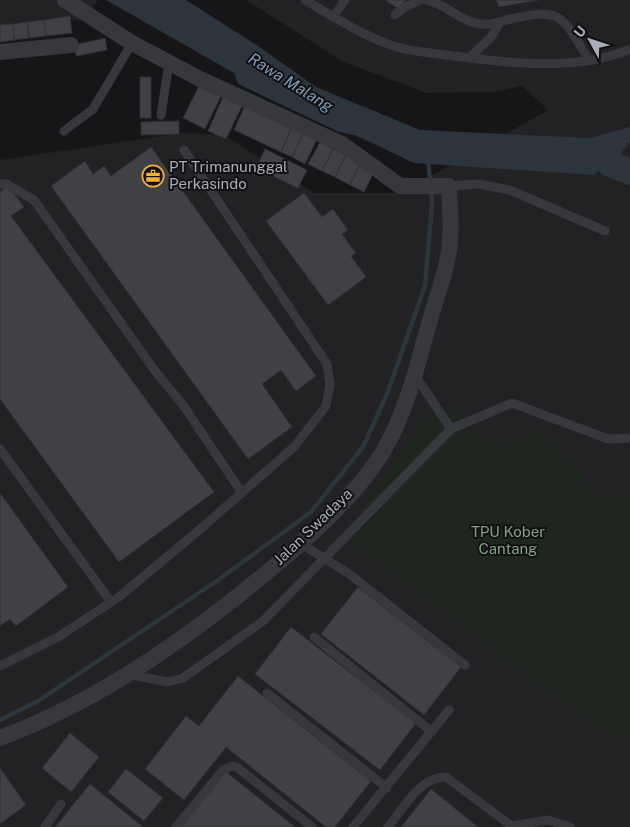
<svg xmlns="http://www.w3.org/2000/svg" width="630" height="827" font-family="'Public Sans',sans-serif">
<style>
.built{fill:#222225}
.green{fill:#1e261f}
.water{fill:#2c353c}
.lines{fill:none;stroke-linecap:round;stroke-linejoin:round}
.stream{stroke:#2c353c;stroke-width:4.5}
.river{stroke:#2c353c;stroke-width:26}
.building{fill:#404145;stroke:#303034}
.lane{stroke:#37383d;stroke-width:9}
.street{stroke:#37383d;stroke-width:16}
.labels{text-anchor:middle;stroke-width:4;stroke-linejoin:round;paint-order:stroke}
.poi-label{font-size:15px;fill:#a8adb8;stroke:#111113;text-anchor:start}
.street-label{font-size:15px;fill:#a8adb8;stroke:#111113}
.park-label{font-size:15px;fill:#7fa381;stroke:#111113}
.water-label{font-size:16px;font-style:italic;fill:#7f9bb3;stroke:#111113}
</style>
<rect width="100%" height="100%" fill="#161618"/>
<g class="built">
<polygon points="0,0 98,0 85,19 0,27"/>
<polygon points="246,0 630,0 630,827 0,827 0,160 183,133 224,135 314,193 401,193 548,110 522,86 491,92 426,93 342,61"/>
</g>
<polygon class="green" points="437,406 449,407 475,436 504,444 542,432 572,461 595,497 630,495 630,747 537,684 345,537 404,447"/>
<polygon class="water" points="106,0 186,0 258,46 316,87 420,130 590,138 630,127 630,138 594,175 414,163 355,135 339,132 238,84 234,73"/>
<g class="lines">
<g class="stream">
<polyline points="601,163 610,164 630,138"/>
<polyline points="0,720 38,701 218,580 311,512 363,447 387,394 425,286 432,203 428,158"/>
</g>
<polyline class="river" points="610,164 630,172"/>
</g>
<g class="building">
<polygon points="385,0 405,0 399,9"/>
<polygon points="496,0 539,0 499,7"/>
<polygon points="70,16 72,33 46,36 44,20"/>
<polygon points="44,20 46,36 29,38 27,22"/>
<polygon points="27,22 29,38 14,40 13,24"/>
<polygon points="13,24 14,40 0,42 0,25"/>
<polygon points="105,38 107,50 76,56 74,45"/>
<rect x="140" y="77" width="11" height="41"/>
<polygon points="200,84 222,94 205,129 183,118"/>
<polygon points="224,95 243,104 226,139 208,131"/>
<polygon points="246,103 293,125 281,152 234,130"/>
<polygon points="179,121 179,134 141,135 141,122"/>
<polygon points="293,125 304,131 292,157 281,152"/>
<polygon points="304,131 318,137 305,164 292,157"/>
<polygon points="320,142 333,149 322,171 308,164"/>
<polygon points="151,147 316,376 296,391 281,370 262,384 292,427 248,459 51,186 85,161 93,174 104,166 111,176"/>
<polygon points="265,149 307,170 298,188 256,168"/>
<polygon points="333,149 346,155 335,177 322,171"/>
<polygon points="346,155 361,163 350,185 335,177"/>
<polygon points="361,163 375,170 364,192 350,185"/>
<polygon points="8,186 24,207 11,216 214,492 119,562 0,399 0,192"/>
<polygon points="304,193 322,217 333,209 348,230 342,234 356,253 351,256 366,277 328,305 266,221"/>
<polygon points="0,493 68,587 16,626 10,619 0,626"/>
<polygon points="358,587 461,667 424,715 321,634"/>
<polygon points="291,627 416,723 380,770 255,674"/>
<polygon points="238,676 371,781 335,827 326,827 226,747 184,800 145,769 186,716 199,726"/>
<polygon points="70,733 99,757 71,792 42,768"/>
<polygon points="0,768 26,805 0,824"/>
<polygon points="126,769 163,798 144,821 108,792"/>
<polygon points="225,771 295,827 180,827"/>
<polygon points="90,784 143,827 55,827"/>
<polygon points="431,789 478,827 401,827"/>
</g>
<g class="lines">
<g class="lane">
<path d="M305 0C330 15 369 39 397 47 409 51 425 52 438 54 496 62 575 73 630 49"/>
<path d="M427 0C445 4 458 19 475 23 485 26 497 23 506 20 562 7 561 14 589 60"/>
<polyline points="395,15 405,7 421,0"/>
<polyline points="333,17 345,0"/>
<polyline points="469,58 491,37 500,22"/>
<polyline points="161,115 169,63"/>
<polyline points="64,131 93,109 132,43"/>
<polyline points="0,184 6,184 34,200 155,371 183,405 242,493"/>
<polyline points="449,186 479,184 510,190 605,231"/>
<polyline points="415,375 451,429"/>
<polyline points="0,449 111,602"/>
<polyline points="301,544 348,573 465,665"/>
<polyline points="314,637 432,732"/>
<polyline points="0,666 58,637 119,597 198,531 294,447 326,406 330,384 327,364 184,150"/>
<polyline points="128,674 167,682 183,678 263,621 451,429 512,403 608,439 630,438"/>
<polyline points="267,693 387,788"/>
<polyline points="512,826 548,820 570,827"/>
<polyline points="45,827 61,804"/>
<polyline points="176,827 223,770 232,766 238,768 312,827"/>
<polyline points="353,827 449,710"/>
<path d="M388 827C404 808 419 777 446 777L513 827"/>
</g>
<g class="street">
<polyline points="0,52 71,45"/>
<path d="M0 738C101 700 189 637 271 569 311 535 356 496 384 450 408 409 419 358 432 313 439 289 449 264 450 239 452 221 449 203 449 186H400L342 144 200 79 132 43 65 0"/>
</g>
</g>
<defs>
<g id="office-ring" transform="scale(1.125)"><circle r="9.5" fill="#111113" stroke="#f2b134" stroke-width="1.5"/><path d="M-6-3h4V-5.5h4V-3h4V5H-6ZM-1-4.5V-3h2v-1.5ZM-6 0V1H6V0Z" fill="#f2b134"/></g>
</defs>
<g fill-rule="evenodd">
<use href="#office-ring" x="153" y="176"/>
</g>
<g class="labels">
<g class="poi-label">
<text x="169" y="172">PT Trimanunggal<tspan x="169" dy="17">Perkasindo</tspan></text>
</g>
<g class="street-label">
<text transform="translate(313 527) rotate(-44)" y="5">Jalan Swadaya</text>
</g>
<g class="park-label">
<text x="508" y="537">TPU Kober<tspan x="508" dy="17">Cantang</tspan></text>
</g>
<g class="water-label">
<text transform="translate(291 82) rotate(32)" y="6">Rawa Malang</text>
</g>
</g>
<g transform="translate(590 40) rotate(310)" stroke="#111113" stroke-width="4" paint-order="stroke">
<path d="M0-4L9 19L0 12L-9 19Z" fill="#a8adb8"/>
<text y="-8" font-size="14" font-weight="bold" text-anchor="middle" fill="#a8adb8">U</text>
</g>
</svg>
